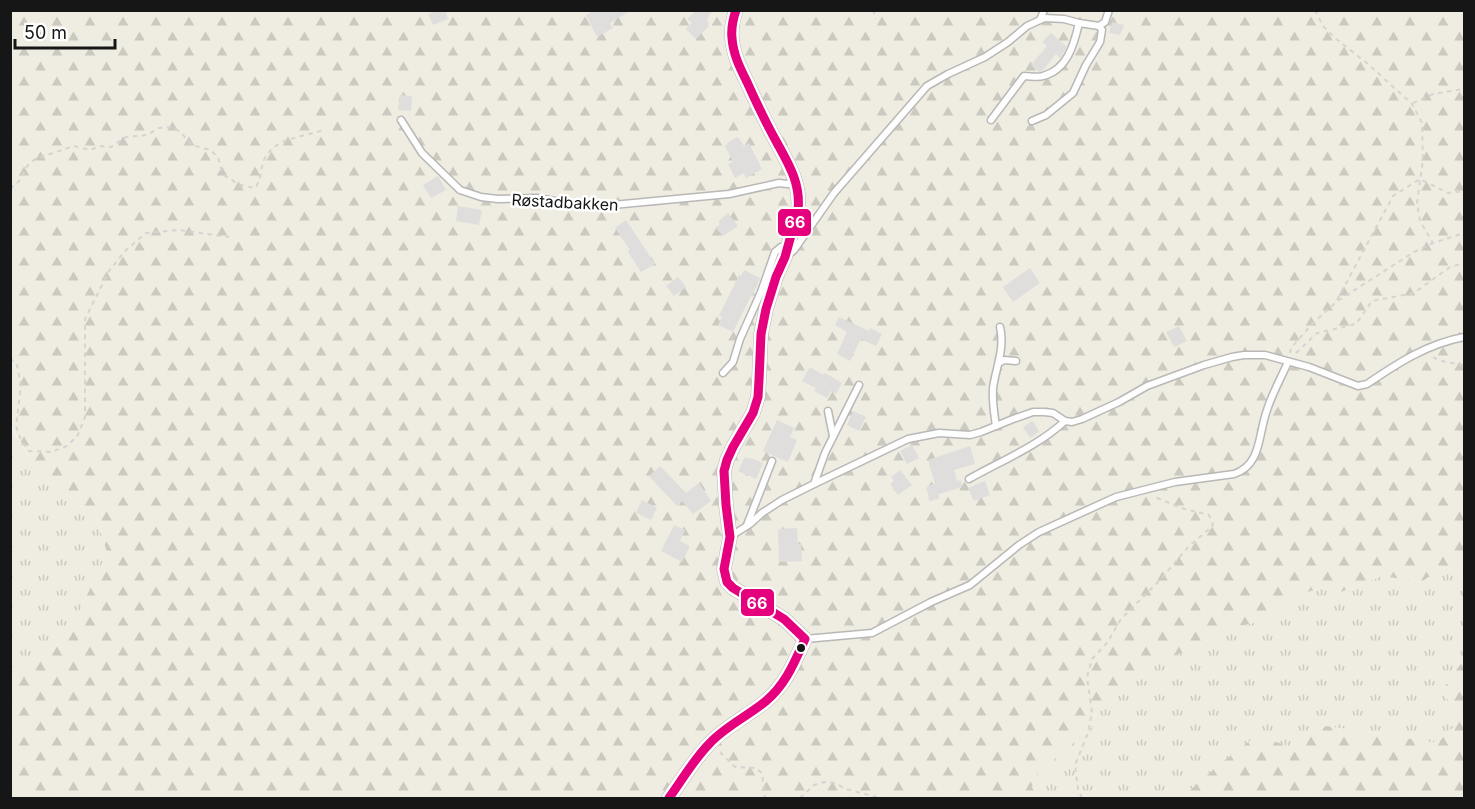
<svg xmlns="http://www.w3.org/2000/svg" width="1475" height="809" font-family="Inter,sans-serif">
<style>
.grass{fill:url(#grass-tufts)}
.forest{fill:url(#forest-firs)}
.building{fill:#e0dedd}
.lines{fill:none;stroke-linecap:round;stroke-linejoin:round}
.lane-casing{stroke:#b9b8b7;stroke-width:9}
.street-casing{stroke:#b9b8b7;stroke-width:15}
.path{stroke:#d5d4d4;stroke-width:2;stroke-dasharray:4.5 4.5;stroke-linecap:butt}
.lane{stroke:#fefefe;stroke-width:6}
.street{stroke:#fefefe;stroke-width:12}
.bus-1-casing{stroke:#fff;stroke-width:14}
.bus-1{stroke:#e5007d;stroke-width:9}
.bus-dot{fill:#171616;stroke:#fff;stroke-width:2}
.labels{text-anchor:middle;stroke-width:5;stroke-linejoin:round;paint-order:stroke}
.street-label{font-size:16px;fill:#171616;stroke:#fff}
.line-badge{stroke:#fff;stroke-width:2}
.badge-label{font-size:16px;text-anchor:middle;font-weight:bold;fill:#fff}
</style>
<defs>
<pattern id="grass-tufts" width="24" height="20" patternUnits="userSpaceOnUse" patternTransform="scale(1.5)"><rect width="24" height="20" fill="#efece1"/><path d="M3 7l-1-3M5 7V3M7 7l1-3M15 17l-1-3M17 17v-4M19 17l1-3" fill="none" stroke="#cccac0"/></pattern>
<pattern id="forest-firs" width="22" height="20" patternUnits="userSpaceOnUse" patternTransform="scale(1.5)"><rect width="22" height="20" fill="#efece1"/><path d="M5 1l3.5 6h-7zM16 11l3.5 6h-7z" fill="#cccac0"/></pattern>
</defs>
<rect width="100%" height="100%" fill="#f8f6f5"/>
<g class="grass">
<polygon points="10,425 39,474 97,518 107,553 67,637 29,668 11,674"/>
<polygon points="1442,568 1464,573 1464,658 1443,689 1448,700 1460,706 1459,722 1437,743 1326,726 1289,747 1221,763 1181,798 1037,798 1032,787 1037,774 1092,727 1097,709 1147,668 1239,626 1277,618 1295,597 1320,588 1341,592 1382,576 1421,582"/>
</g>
<g class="forest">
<polygon points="10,11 1464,11 1464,573 1442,568 1421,582 1382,576 1341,592 1319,588 1295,597 1277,618 1239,626 1148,668 1097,709 1092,727 1037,774 1032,787 1037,798 11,798 11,674 29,668 67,637 107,553 97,518 39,474 11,425"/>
<polygon points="1464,659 1464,798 1181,798 1221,763 1256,736 1289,746 1326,726 1437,743 1458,722 1460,706 1448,700 1443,689"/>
</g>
<g class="building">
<polygon points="436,10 445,10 448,19 433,25 428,14"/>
<polygon points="594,10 632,10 610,23 613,28 597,37 586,15"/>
<polygon points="696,10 714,10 708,16 709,17 707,19 709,26 696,39 686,29 692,23 687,19"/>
<polygon points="1112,22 1124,25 1120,35 1109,33"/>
<polygon points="1051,33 1067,47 1060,58 1056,54 1042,71 1039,72 1031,65 1047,46 1042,42"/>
<polygon points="400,95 412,96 411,111 398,110"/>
<polygon points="738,137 744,146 749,143 762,169 746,178 744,173 735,178 728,164 733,162 725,146 728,144 727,143"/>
<polygon points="438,176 446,190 431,198 423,185"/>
<polygon points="458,206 482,210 479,225 456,221"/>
<polygon points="728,213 738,226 723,236 716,228 720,224 718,222"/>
<polygon points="626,220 655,264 641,272 628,252 630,250 615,228"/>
<polygon points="1030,268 1040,283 1013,302 1003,287"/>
<polygon points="744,270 760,278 752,297 751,296 733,332 718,325 722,317 719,316 739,275 741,276"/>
<polygon points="678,277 686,287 674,296 666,286"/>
<polygon points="839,317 869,331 870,328 882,334 876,346 861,339 850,361 837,354 847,332 835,325"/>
<polygon points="1179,326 1187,341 1174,347 1166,332"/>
<polygon points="810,367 823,375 825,373 842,383 836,394 831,391 827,398 814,391 816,388 802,381"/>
<polygon points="853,411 866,417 859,431 847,425"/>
<polygon points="777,420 794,428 790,437 797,440 788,462 763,451"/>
<polygon points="1033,421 1039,432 1030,438 1023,427"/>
<polygon points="912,445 919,458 907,464 900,451"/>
<polygon points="970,446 975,464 954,470 957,481 961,480 962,487 939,494 939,499 929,501 927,486 935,484 928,460"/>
<polygon points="745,457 750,459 751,458 763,463 756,479 738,471"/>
<polygon points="660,466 686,493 699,483 711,501 693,514 682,501 677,506 649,476"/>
<polygon points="900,470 912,485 898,495 890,484 894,481 891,477"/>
<polygon points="985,481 990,495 974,501 968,488"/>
<polygon points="642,500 657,508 651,520 636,513"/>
<polygon points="674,525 685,530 680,541 690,546 682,562 661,551"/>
<polygon points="797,528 798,544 801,544 802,561 779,562 778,529"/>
</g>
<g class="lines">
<g class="lane-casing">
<g id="lane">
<polyline points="1040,20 1044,10"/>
<polyline points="1099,26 1105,22 1109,10"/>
<polyline points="401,120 422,153 460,190 481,197 498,199 537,198 573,204 602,206 729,194 779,183 796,185"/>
<path d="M991 120 1024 76C1030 76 1038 78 1043 76 1067 70 1074 45 1079 23"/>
<polyline points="1032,121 1046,115 1073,93 1086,65 1100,42 1102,30 1099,26"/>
<polyline points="788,255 794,250 834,193 927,86 948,74 985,57 1008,42 1027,26 1040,20 1045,18 1064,19 1079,23 1099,26"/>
<polyline points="999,363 1004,360 1016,361"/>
<polyline points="723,373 733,362 740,339 761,292 775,252 781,247 787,245"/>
<polyline points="828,411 833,436"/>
<path d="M996 426C994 413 992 401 993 388 996 367 1005 349 1000 327"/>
<path d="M969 479C1001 461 1038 446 1065 421"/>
<polyline points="814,484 825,453 859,385"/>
<polyline points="747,525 772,461"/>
<path d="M731 536 750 524 762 513 782 500 814 484 908 439 939 433 970 435 981 432 1013 419 1033 412H1044L1053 413 1065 421 1072 422 1082 419 1119 402 1147 386 1204 365 1232 357 1244 355H1265L1309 367 1358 386 1367 384C1398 363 1427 344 1464 337"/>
<path d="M805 639 872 633 931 602 970 585 1019 545 1039 532 1116 497 1175 482 1234 474C1262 465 1258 434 1267 410 1272 394 1281 378 1288 362"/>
</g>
</g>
<g class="street-casing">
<path id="street" d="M669 798C682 780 694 759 710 743 726 726 748 716 766 701 786 684 794 663 805 639L784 619 733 588 727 582 724 569 730 537 726 505 724 471 727 460 733 447 753 413 758 397 759 380 761 334 766 309 776 277 785 257 798 210C801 183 788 163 776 141 765 121 756 102 747 82 740 68 733 54 732 38 731 29 733 19 736 10"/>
</g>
<g class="path">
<polyline points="873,10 876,19"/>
<polyline points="1315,10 1323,26 1335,38 1368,64 1412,104 1422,123 1423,160 1417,203 1420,221 1433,243"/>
<polyline points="1413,103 1433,94 1464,89"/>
<path d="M10 189 20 180 27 166 35 159 74 146 90 150 100 146 111 147 126 137 147 135 159 128 172 127 182 133 186 139 192 145 210 150 218 157 221 169 225 176 240 185 255 188C262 179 260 170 264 160 275 137 301 138 323 130"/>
<polyline points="1337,300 1393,196 1420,179 1448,193 1464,191"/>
<polyline points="1290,353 1291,348 1312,324 1336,302 1414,252 1433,243 1464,233"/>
<polyline points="1296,353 1317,333 1356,324 1372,301 1414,293 1450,267 1464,263"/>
<path d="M1433 357C1442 363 1454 363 1464 365"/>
<polyline points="10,358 17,365 21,386 16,426 21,440 29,451 51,452 65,447 77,437 85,417 85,319 109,271 125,251 146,233 179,230 229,237"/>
<polyline points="720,752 735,767 755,768 762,773 765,798"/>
<polyline points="800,798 814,785 824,782 835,783 846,789 880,798"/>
<polyline points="1082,798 1078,790 1075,765 1088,733 1092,712 1087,677 1092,659 1107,643 1121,619 1160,580 1189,546 1207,531 1213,525 1209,515 1181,508 1155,497"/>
</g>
<use href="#lane" class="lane"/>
<use href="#street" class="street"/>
<g class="bus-1-casing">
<path id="bus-1" d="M669 798C682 780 694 759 710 743 726 726 748 716 766 701 786 684 794 663 805 639L784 619 733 588 727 582 724 569 730 537 726 505 724 471 727 460 733 447 753 413 758 397 759 380 761 334 766 309 776 277 785 257 798 210C801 183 788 163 776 141 765 121 756 102 747 82 740 68 733 54 732 38 731 29 733 19 736 10"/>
</g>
<use href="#bus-1" class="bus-1"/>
</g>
<circle class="bus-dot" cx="801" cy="648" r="5"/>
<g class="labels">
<g class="street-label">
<text transform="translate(565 202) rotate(3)" y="6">Røstadbakken</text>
</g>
</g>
<g class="line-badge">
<rect x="777" y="208" width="35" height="29" rx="6" fill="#e5007d"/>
<rect x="740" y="588" width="35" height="29" rx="6" fill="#e5007d"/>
</g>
<g class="badge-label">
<text x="795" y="228">66</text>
<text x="757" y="609">66</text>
</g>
<rect width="1475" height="809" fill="none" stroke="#171616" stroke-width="24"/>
<path d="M15 39v9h100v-9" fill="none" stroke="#171616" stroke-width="3"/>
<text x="24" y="39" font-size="18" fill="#171616" stroke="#ffffff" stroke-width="4.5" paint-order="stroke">50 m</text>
</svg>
